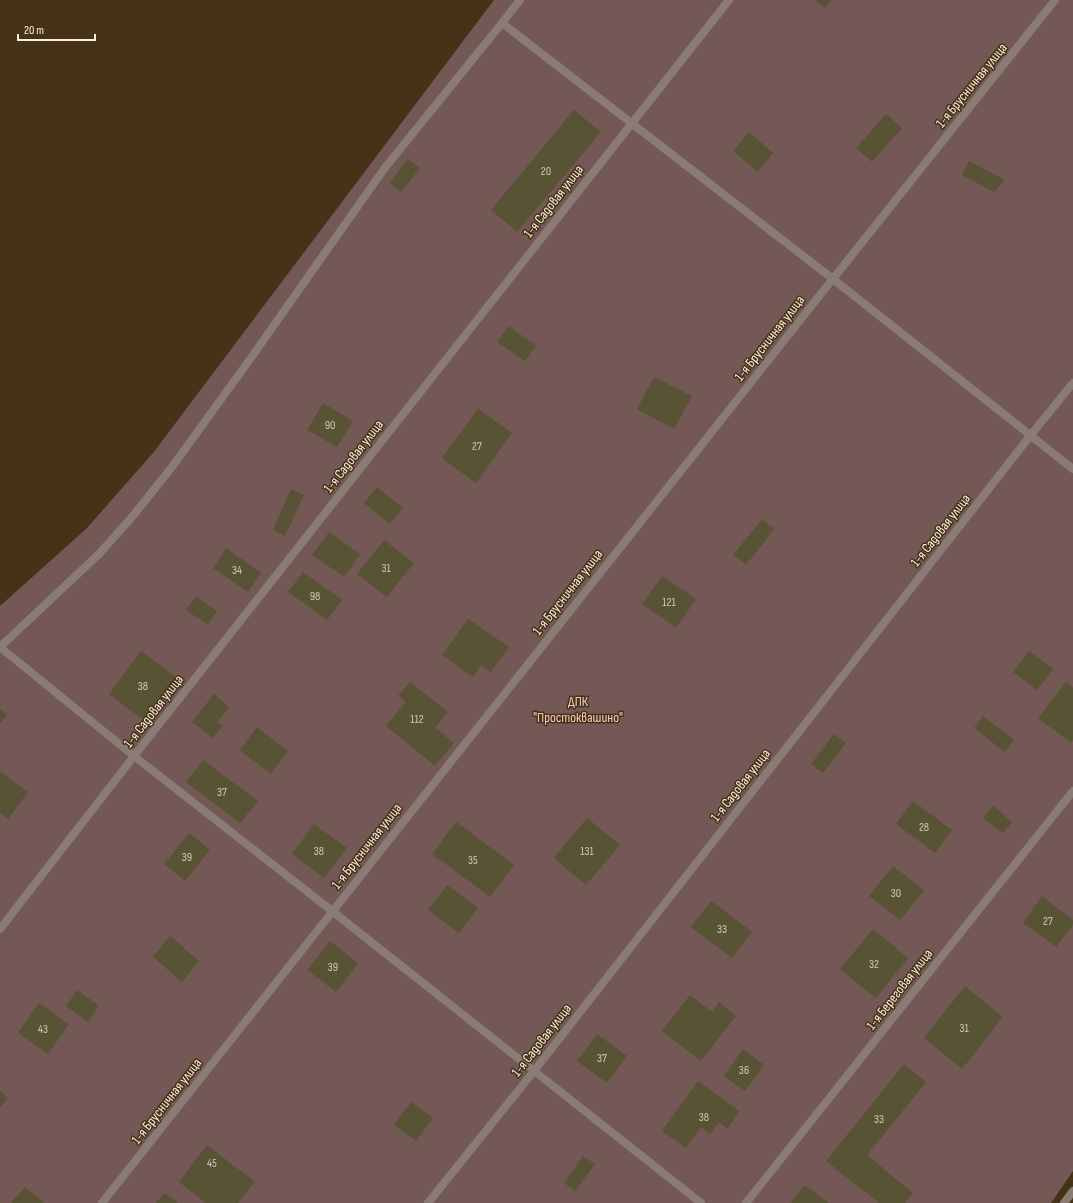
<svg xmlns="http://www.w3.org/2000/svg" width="1073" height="1203" font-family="'Sofia Sans Condensed',sans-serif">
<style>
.green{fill:#735856}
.building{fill:#585334}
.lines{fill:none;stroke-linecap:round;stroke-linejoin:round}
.lane{stroke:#8a7b74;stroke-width:8}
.street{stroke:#8a7b74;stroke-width:8}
.labels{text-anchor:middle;stroke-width:3;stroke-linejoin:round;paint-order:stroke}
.number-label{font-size:12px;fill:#d2c7b4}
.street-label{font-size:14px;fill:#faeede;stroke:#453217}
.park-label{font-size:14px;fill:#fcc6c2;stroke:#453217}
</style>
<rect width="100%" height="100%" fill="#453217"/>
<polygon class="green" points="494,0 1073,0 1073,1171 1051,1203 0,1203 0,606 87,528 153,453"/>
<g class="building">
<polygon points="814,0 831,0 825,8"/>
<polygon points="574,110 601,132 517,232 491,210"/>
<polygon points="886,114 902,128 872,162 856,148"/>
<polygon points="749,132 773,153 758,172 733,151"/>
<polygon points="408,159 420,168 401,192 389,183"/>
<polygon points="969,161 1005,180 994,192 962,175"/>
<polygon points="509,326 536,346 525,361 497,342"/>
<polygon points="654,377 692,396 674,429 637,409"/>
<polygon points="323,403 353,421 337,447 307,430"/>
<polygon points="478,409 512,433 476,483 442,458"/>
<polygon points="377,487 403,508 390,524 364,503"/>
<polygon points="291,489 304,495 285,536 273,530"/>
<polygon points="762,519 774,529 746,565 733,555"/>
<polygon points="329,532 360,554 344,577 312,555"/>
<polygon points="384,540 414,563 387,597 357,574"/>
<polygon points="226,548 261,573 248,592 213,568"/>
<polygon points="303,572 342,600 327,620 288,592"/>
<polygon points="662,576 696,599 676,628 642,604"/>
<polygon points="196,596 217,611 208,625 186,610"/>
<polygon points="468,619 509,647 491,672 481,665 473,677 442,655"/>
<polygon points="141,651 177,678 145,721 109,694"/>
<polygon points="1029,651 1053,669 1037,690 1013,672"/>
<polygon points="410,682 448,712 435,728 454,743 435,766 386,726 406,702 398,696"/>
<polygon points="1066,682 1073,688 1073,740 1071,743 1038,718"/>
<polygon points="214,694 229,707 217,722 223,726 213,738 192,722"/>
<polygon points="0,709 7,715 0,723"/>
<polygon points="983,716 1014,740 1005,752 974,728"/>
<polygon points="257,727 288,751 271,774 240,750"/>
<polygon points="834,734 846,743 823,773 811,764"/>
<polygon points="203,760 258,801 240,823 186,782"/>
<polygon points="0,772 28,792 8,819 0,813"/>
<polygon points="913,801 952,830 935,853 896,824"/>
<polygon points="993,806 1012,822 1003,833 983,818"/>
<polygon points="587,818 620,845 586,885 554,858"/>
<polygon points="456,822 514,865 490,897 432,854"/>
<polygon points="314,824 347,848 324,878 292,854"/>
<polygon points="189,833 210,850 185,881 164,864"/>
<polygon points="893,866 924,890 900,920 869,896"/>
<polygon points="447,885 478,908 459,933 428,910"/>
<polygon points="1042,896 1073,920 1073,925 1056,947 1023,923"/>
<polygon points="711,901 752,932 732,958 691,927"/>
<polygon points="873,929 908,958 876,998 840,969"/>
<polygon points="170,936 199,961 182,982 153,957"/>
<polygon points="330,941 358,963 336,992 307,970"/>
<polygon points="965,986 1003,1017 962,1069 924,1038"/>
<polygon points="77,990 99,1006 88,1022 66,1006"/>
<polygon points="690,995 712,1012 719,1002 736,1016 701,1061 662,1031"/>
<polygon points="39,1003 69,1024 48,1054 18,1033"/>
<polygon points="597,1034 627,1056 607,1083 577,1061"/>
<polygon points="743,1049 764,1065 745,1091 724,1076"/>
<polygon points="904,1064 926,1082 867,1155 913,1193 905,1203 879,1203 826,1161"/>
<polygon points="698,1081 740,1111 727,1129 719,1122 710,1134 701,1127 686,1148 662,1131"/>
<polygon points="0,1091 8,1098 0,1107"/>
<polygon points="411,1102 433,1118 416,1141 394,1125"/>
<polygon points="207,1145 255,1182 238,1203 206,1203 179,1182"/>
<polygon points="583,1156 595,1164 575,1191 564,1183"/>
<polygon points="804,1185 829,1203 791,1203"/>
<polygon points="25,1187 44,1203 11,1203"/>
<polygon points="164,1193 178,1203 156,1203"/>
</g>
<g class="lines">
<g class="lane">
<polyline points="502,23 520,0"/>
<polyline points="1064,1203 1073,1191"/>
</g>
<g class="street">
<polyline points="0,647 99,554 132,517 172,467 253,355 384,169 502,23 833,279 1073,469"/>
<polyline points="0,647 134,756 332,911 701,1203"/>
<polyline points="0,929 134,756 729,0"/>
<path d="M102 1203C418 801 736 400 1055 0"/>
<polyline points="428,1203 534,1071 1030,436 1073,383"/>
<polyline points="746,1203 1073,791"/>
</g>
</g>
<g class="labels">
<g class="number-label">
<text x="546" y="175">20</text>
<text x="330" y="429">90</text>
<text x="477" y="450">27</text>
<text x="386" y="572">31</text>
<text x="237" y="574">34</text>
<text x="315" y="600">98</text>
<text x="669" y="606">121</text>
<text x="143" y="690">38</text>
<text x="417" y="723">112</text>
<text x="222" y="796">37</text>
<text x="924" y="831">28</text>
<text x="319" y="855">38</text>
<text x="587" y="855">131</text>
<text x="187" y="861">39</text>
<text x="473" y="864">35</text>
<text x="896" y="897">30</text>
<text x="1048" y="925">27</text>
<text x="722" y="933">33</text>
<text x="874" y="968">32</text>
<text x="333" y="971">39</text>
<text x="964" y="1032">31</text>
<text x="43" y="1033">43</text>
<text x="602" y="1062">37</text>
<text x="744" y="1074">36</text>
<text x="704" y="1121">38</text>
<text x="879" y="1123">33</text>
<text x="212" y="1167">45</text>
</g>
<g class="street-label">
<text transform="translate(971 85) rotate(-51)" y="5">1-я Брусничная улица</text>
<text transform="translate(553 201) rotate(-52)" y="5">1-я Садовая улица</text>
<text transform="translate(769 338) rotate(-52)" y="5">1-я Брусничная улица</text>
<text transform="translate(353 456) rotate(-52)" y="5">1-я Садовая улица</text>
<text transform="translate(940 530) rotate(-52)" y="5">1-я Садовая улица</text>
<text transform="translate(567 592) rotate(-52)" y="5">1-я Брусничная улица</text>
<text transform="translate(153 711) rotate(-52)" y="5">1-я Садовая улица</text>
<text transform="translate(740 785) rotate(-52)" y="5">1-я Садовая улица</text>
<text transform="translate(366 846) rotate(-52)" y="5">1-я Брусничная улица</text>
<text transform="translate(899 989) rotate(-52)" y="5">1-я Береговая улица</text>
<text transform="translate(541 1040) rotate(-52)" y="5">1-я Садовая улица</text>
<text transform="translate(166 1101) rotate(-52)" y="5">1-я Брусничная улица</text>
</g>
<g class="park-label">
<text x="578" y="706">ДПК<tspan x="578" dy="16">"Простоквашино"</tspan></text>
</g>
</g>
<path d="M18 34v6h77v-6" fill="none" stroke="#faeede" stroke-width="2"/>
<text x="24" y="34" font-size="12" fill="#faeede" stroke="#453217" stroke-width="3" paint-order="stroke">20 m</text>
</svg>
